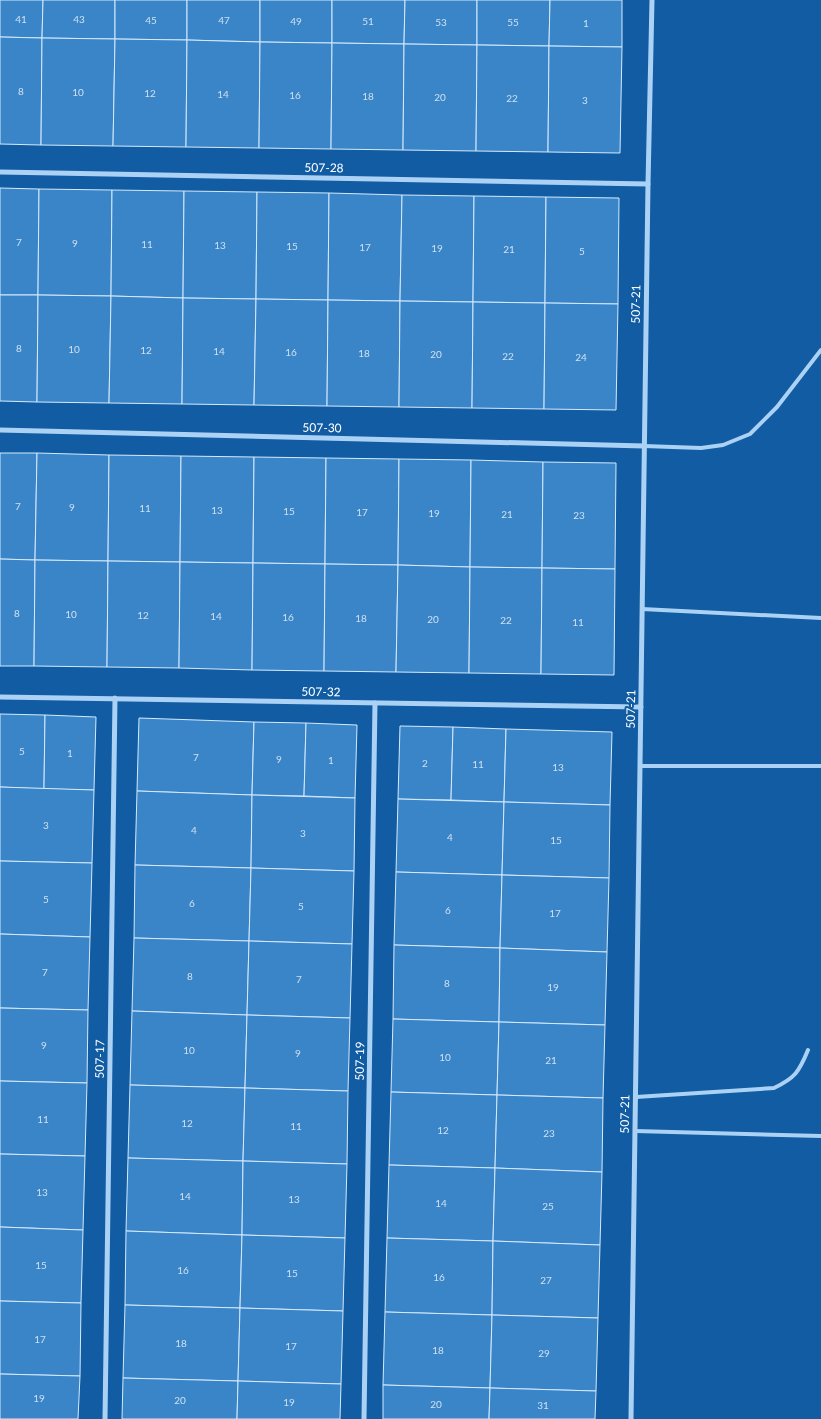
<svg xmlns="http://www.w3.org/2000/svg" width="821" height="1419" font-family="Lato,sans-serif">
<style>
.building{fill:#3a85c8;stroke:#d4eafe}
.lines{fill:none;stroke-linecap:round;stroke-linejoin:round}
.service{stroke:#abd2f5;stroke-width:4}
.minor{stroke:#abd2f5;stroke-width:5}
.labels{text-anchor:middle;stroke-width:4;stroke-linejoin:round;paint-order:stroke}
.number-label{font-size:10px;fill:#cee0f1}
.street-label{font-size:12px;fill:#fff;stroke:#115ca2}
</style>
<rect width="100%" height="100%" fill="#115ca2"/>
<g class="building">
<polygon points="0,0 43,0 42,38 0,37"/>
<polygon points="43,0 115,0 115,39 42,38"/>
<polygon points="115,0 187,0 187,40 115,39"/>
<polygon points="187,0 260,0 260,42 187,40"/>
<polygon points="260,0 332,0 332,43 260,42"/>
<polygon points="332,0 405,0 404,44 332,43"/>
<polygon points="405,0 477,0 477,45 404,44"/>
<polygon points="477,0 550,0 549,46 477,45"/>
<polygon points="550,0 622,0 622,47 549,46"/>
<polygon points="0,37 42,38 41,145 0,144"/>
<polygon points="42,38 115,39 113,146 41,145"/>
<polygon points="115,39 187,40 186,147 113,146"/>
<polygon points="187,40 260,42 259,148 186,147"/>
<polygon points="260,42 332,43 331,149 259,148"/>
<polygon points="332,43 404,44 403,150 331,149"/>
<polygon points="404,44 477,45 476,151 403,150"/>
<polygon points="477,45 549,46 548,152 476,151"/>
<polygon points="549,46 622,47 620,153 548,152"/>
<polygon points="0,188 39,189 38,295 0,295"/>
<polygon points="39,189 112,190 111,296 38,295"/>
<polygon points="112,190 184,191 183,298 111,296"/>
<polygon points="184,191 257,192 256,299 183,298"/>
<polygon points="257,192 329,193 328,300 256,299"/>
<polygon points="329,193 402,195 400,301 328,300"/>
<polygon points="402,195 474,196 473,302 400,301"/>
<polygon points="474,196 546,197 545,303 473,302"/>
<polygon points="546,197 619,198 618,304 545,303"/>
<polygon points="0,295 38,295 37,402 0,401"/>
<polygon points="38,295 111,296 109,403 37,402"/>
<polygon points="111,296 183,298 182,404 109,403"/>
<polygon points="183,298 256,299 254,405 182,404"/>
<polygon points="256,299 328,300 327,406 254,405"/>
<polygon points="328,300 400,301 399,407 327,406"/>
<polygon points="400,301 473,302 472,408 399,407"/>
<polygon points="473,302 545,303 544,409 472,408"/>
<polygon points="545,303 618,304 616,410 544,409"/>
<polygon points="0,453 37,453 35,560 0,559"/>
<polygon points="37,453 109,455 108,561 35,560"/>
<polygon points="109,455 181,456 180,562 108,561"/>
<polygon points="181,456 254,457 253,563 180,562"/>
<polygon points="254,457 326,458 325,564 253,563"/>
<polygon points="326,458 399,459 398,565 325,564"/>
<polygon points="399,459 471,460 470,567 398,565"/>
<polygon points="471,460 543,462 542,568 470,567"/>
<polygon points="543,462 616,463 615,569 542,568"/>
<polygon points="0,559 35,560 34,666 0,666"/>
<polygon points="35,560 108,561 107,667 34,666"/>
<polygon points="108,561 180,562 179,668 107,667"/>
<polygon points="180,562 253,563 252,670 179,668"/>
<polygon points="253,563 325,564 324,671 252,670"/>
<polygon points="325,564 398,565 396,672 324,671"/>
<polygon points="398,565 470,567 469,673 396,672"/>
<polygon points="470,567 542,568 541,674 469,673"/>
<polygon points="542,568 615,569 614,675 541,674"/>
<polygon points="0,714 45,715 44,789 0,787"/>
<polygon points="45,715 96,717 94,790 44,789"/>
<polygon points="139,718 254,722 252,795 137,791"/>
<polygon points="254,722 306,723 304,796 252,795"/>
<polygon points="306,723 357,725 355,798 304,796"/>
<polygon points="400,726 453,727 451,800 398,799"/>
<polygon points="453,727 506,729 504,802 451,800"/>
<polygon points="506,729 612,732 610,805 504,802"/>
<polygon points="0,787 94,790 92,863 0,861"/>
<polygon points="137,791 252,795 251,868 135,865"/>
<polygon points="252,795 355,798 354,871 251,868"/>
<polygon points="398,799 504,802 502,875 396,872"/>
<polygon points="504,802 610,805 609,878 502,875"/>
<polygon points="0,861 92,863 90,937 0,934"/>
<polygon points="135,865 251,868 249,941 134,938"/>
<polygon points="251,868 354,871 352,944 249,941"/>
<polygon points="396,872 502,875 500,948 394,945"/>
<polygon points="502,875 609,878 607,952 500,948"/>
<polygon points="0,934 90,937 88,1010 0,1008"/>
<polygon points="134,938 249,941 247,1015 132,1011"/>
<polygon points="249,941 352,944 350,1018 247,1015"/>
<polygon points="394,945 500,948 499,1022 393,1019"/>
<polygon points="500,948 607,952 605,1025 499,1022"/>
<polygon points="0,1008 88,1010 87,1083 0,1081"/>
<polygon points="132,1011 247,1015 245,1088 130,1085"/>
<polygon points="247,1015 350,1018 348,1091 245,1088"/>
<polygon points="393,1019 499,1022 497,1095 391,1092"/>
<polygon points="499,1022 605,1025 603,1098 497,1095"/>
<polygon points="0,1081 87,1083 85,1156 0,1154"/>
<polygon points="130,1085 245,1088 243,1161 128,1158"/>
<polygon points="245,1088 348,1091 347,1164 243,1161"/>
<polygon points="391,1092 497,1095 495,1168 389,1165"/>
<polygon points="497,1095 603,1098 602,1172 495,1168"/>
<polygon points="0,1154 85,1156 83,1230 0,1227"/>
<polygon points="128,1158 243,1161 242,1235 126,1231"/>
<polygon points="243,1161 347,1164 345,1238 242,1235"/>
<polygon points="389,1165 495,1168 493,1241 387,1238"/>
<polygon points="495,1168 602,1172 600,1245 493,1241"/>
<polygon points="0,1227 83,1230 81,1303 0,1301"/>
<polygon points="126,1231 242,1235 240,1308 125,1305"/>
<polygon points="242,1235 345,1238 343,1311 240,1308"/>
<polygon points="387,1238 493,1241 492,1315 385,1312"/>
<polygon points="493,1241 600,1245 598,1318 492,1315"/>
<polygon points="0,1301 81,1303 80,1376 0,1374"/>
<polygon points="125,1305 240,1308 238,1381 123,1378"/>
<polygon points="240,1308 343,1311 341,1384 238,1381"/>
<polygon points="385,1312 492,1315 490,1388 383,1385"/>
<polygon points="492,1315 598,1318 596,1391 490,1388"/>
<polygon points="0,1374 80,1376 78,1419 0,1419"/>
<polygon points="123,1378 238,1381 237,1419 122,1419"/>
<polygon points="238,1381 341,1384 340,1419 237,1419"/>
<polygon points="383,1385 490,1388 489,1419 383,1419"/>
<polygon points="490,1388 596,1391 595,1419 489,1419"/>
</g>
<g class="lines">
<g class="service">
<polyline points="644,446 701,448 723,445 750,434 777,407 821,350"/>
<polyline points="642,609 821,618"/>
<polyline points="640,766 821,766"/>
<path d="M636 1097 774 1088C795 1078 799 1072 808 1050"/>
<polyline points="635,1131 821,1136"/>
</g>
<g class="minor">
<polyline points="0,172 648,184"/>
<polyline points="0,430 644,446"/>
<polyline points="0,697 641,707"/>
<polyline points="105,1419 115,698"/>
<polyline points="364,1419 375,703"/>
<polyline points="631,1419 648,184 652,0"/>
</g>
</g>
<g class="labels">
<g class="number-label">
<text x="21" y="23">41</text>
<text x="79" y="23">43</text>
<text x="151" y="24">45</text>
<text x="224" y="24">47</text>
<text x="296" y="25">49</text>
<text x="368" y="25">51</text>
<text x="441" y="26">53</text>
<text x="513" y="26">55</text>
<text x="586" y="27">1</text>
<text x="21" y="95">8</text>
<text x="78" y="96">10</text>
<text x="150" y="97">12</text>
<text x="223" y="98">14</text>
<text x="295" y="99">16</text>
<text x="368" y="100">18</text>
<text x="440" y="101">20</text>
<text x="512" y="102">22</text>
<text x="585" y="104">3</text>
<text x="19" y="246">7</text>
<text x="75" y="247">9</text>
<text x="147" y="248">11</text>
<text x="220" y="249">13</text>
<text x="292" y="250">15</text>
<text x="365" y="251">17</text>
<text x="437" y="252">19</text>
<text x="509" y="253">21</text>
<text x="582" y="255">5</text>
<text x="19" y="352">8</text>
<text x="74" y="353">10</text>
<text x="146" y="354">12</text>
<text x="219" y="355">14</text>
<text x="291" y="356">16</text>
<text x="364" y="357">18</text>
<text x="436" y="358">20</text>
<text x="508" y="360">22</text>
<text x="581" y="361">24</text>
<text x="18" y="510">7</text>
<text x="72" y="511">9</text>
<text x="145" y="512">11</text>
<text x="217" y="514">13</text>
<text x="289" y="515">15</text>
<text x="362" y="516">17</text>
<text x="434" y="517">19</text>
<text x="507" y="518">21</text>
<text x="579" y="519">23</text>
<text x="17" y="617">8</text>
<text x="71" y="618">10</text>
<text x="143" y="619">12</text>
<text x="216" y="620">14</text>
<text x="288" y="621">16</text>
<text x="361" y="622">18</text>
<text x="433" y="623">20</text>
<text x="506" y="624">22</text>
<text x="578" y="626">11</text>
<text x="22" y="755">5</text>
<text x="70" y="757">1</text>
<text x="196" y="761">7</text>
<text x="279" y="763">9</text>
<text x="331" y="764">1</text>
<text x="425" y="767">2</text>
<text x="478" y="768">11</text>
<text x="558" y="771">13</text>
<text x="46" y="829">3</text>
<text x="194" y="834">4</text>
<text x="303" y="837">3</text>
<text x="450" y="841">4</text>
<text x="556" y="844">15</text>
<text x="46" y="903">5</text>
<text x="192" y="907">6</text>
<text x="301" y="910">5</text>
<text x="448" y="914">6</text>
<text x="555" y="917">17</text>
<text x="45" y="976">7</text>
<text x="190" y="980">8</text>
<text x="299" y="983">7</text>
<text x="447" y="987">8</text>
<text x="553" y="991">19</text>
<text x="44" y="1049">9</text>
<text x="189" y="1054">10</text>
<text x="298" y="1057">9</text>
<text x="445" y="1061">10</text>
<text x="551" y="1064">21</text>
<text x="43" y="1123">11</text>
<text x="187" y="1127">12</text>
<text x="296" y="1130">11</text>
<text x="443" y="1134">12</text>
<text x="549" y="1137">23</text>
<text x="42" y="1196">13</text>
<text x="185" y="1200">14</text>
<text x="294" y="1203">13</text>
<text x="441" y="1207">14</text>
<text x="548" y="1210">25</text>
<text x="41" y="1269">15</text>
<text x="183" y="1274">16</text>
<text x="292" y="1277">15</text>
<text x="439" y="1281">16</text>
<text x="546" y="1284">27</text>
<text x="40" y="1343">17</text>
<text x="181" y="1347">18</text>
<text x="291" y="1350">17</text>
<text x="438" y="1354">18</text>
<text x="544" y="1357">29</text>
<text x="39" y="1402">19</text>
<text x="180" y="1404">20</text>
<text x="289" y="1406">19</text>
<text x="436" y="1408">20</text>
<text x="543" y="1409">31</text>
</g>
<g class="street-label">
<text transform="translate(324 168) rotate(1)" y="4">507-28</text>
<text transform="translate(636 304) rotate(-89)" y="4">507-21</text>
<text transform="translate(322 428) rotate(1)" y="4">507-30</text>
<text transform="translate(321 692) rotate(1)" y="4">507-32</text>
<text transform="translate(631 709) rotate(-89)" y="4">507-21</text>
<text transform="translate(100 1059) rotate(-89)" y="4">507-17</text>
<text transform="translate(360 1061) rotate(-89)" y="4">507-19</text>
<text transform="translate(625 1114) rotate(-89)" y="4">507-21</text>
</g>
</g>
</svg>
